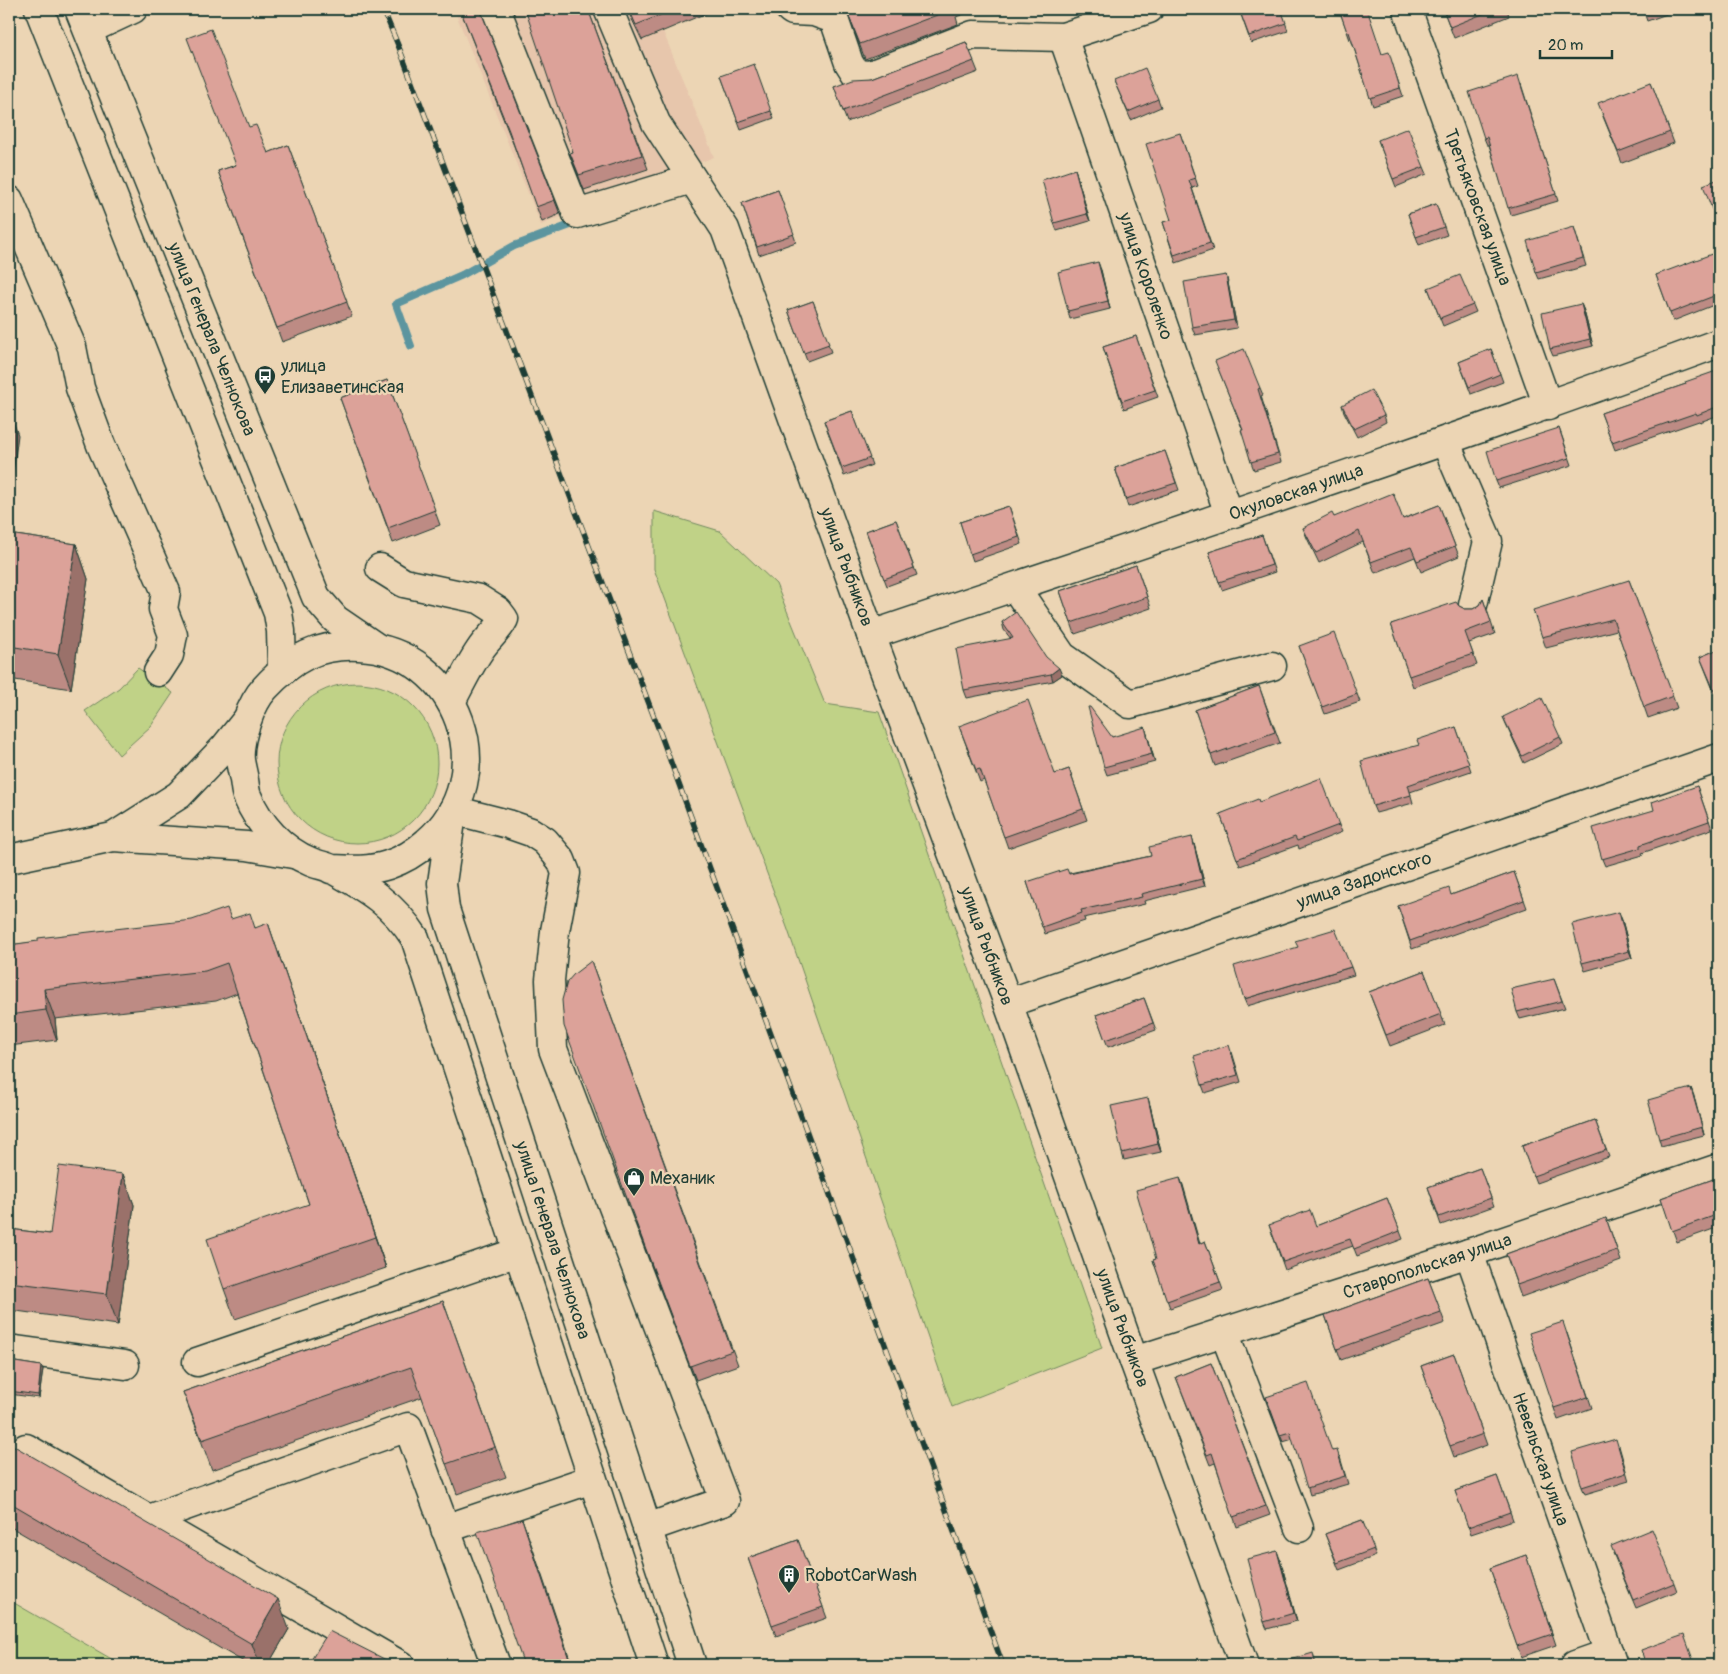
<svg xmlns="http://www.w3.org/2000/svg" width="1728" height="1674" font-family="Pangolin,sans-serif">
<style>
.built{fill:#e7c6ac}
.green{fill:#c0d287;stroke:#70885e}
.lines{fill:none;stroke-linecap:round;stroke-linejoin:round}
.stream{stroke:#5c959f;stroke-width:8}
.minor-casing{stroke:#1f3d34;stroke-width:31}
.major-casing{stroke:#1f3d34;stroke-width:31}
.minor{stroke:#ecd5b4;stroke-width:28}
.major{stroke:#ecd5b4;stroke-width:28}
.rail-casing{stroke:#1f3d34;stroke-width:5.5}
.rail{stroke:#ecd5b4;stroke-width:4;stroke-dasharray:11;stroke-linecap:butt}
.wall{fill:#bd8b84;stroke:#1f3d34}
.shaded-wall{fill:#9a716b;stroke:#1f3d34}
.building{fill:#dca299;stroke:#1f3d34}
.labels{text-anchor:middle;stroke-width:4.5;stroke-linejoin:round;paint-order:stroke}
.street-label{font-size:18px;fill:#1f3d34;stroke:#ecd5b4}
.poi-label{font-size:18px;fill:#1f3d34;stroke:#ecd5b4;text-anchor:start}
</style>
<rect width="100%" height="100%" fill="#ecd5b4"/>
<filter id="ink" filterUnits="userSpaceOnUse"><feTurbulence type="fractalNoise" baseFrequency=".02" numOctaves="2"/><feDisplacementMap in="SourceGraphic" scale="10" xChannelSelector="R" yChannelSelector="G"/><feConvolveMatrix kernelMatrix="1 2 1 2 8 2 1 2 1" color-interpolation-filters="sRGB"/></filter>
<g filter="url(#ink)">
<polygon class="built" points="454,9 654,9 714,157 541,225"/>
<g class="green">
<polygon points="654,511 720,531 776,584 825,704 879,712 1102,1348 952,1407 788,930 654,569"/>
<polygon points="138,668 173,693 151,726 119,755 85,711 119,688"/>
<circle cx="357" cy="763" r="80"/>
<polygon points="9,1600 122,1665 9,1665"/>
</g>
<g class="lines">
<polyline class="stream" points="411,346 396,304 462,275 514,246 573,224"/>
<g class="minor-casing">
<g id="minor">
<polyline points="496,9 577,214 692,179"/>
<polyline points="608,9 656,123 725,229 871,635 1008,1003 1134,1361 1244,1665"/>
<polyline points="790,9 793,11 814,12 834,19 849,63 856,74 870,75 973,35 1063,37 1149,9"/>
<polyline points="1407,9 1548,406"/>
<polyline points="88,30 133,9"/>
<polyline points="1063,37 1229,514"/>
<polyline points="9,200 72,347 80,388 101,445 166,592 163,609 173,635 169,655 158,672"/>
<polyline points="1445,441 1488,541 1473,605"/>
<path d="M380 568 404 583 479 599 498 611 504 619C498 631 487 639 480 650 469 666 460 685 451 702"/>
<polyline points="1015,587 1062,656 1130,704 1272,666"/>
<path d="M871 635C1155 539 1439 446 1719 343"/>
<polyline points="453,810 508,824 531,832 545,841 561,860 566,873 555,931 550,980 553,1049 725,1501 647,1528"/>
<polyline points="1008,1003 1719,758"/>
<polyline points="1469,1253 1613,1665"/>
<polyline points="1224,1332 1299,1528"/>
<polyline points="9,1349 125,1365"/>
<polyline points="1134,1361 1469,1253 1719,1168"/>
<polyline points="197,1362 518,1252"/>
<polyline points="26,1448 400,1665"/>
<polyline points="149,1519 408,1427 496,1665"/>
<polyline points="445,1529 592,1479"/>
<polyline points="1575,1665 1609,1653"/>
</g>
</g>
<g class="major-casing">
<g id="major">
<polyline points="39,9 278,613 281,631 282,670"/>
<polyline points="79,9 316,597 335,619 376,647"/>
<polyline points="452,814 442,883 445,909 692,1665"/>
<polyline points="113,837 179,795 225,747 245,722"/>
<polyline points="9,859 113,837 247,846 293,854"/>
<path d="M331 869C351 870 370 871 388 865 403 860 416 852 427 842 504 776 459 651 359 646 317 644 293 658 265 688 251 703 238 739 240 760 241 767 243 774 244 780 245 785 245 791 247 796 259 825 282 850 311 862 318 865 327 866 334 870 368 889 393 904 415 938L654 1665"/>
</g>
</g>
<use href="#minor" class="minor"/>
<use href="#major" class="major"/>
<g class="rail-casing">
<polyline id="rail" points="383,9 400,50 659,730 1003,1665"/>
</g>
<use href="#rail" class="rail"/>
</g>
<g class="wall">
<polygon points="460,9 481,9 481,13 560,214 542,222 514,146"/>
<polygon points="588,9 648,169 584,190 570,153 573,152"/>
<polygon points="627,9 716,9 642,40"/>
<polygon points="846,9 971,9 972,11 956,17 958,24 865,59"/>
<polygon points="1239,9 1281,9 1288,31 1251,43"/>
<polygon points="1339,9 1382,54 1391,60 1403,96 1373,106 1351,39 1350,40"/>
<polygon points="1443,9 1507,9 1509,16 1454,38"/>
<polygon points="1643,9 1681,9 1647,21"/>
<polygon points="966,42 978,72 847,122 834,86 872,78"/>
<polygon points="721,76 771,111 774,118 741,130"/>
<polygon points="1114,81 1158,99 1161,107 1131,120"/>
<polygon points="1651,82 1674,143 1622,163 1602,114"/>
<polygon points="1521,84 1558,201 1511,215 1489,145 1487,145 1484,138"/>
<polygon points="249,127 268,153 288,145 352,316 282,342 218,171 236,165"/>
<polygon points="1180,133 1198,186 1192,188 1213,250 1176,263 1163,222 1171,220"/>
<polygon points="1378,140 1424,167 1427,174 1396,187"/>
<polygon points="1075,169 1090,221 1057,231 1054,223"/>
<polygon points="778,190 796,242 759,255 742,203"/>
<polygon points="1436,204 1447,235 1419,245 1408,214"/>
<polygon points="1574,227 1586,266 1539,279 1536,272"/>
<polygon points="1719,258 1719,303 1673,321 1656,275"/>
<polygon points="1101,270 1110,309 1070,319 1068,311"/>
<polygon points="1226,275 1228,283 1237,328 1195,335 1192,327"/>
<polygon points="1428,288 1473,305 1476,312 1443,326"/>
<polygon points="813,301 831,352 807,361 788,310"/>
<polygon points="1581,304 1584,311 1593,346 1553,356 1550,349"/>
<polygon points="1136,336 1158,397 1124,409 1103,347"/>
<polygon points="1491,349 1503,382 1471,394 1459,362"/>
<polygon points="1218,368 1260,388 1263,395 1261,396 1281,462 1254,470 1251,462 1243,430"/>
<polygon points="1719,370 1719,415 1700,422 1699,421 1615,450 1601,413 1686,384"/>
<polygon points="387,380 440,525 393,543 340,398"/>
<polygon points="1342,405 1384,415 1386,422 1357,437 1344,412"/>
<polygon points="852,411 872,465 844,476 824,421"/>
<polygon points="1559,428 1572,465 1499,488 1496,481"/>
<polygon points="1165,451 1179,490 1128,507 1115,468"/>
<polygon points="1439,505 1459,556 1421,572 1415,557 1375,573 1363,542 1319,563 1307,538 1303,528 1334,517 1403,519"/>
<polygon points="1009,506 1022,544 973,561 960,522"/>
<polygon points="896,520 917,575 887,586 866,531"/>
<polygon points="9,534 76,544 88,579 71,689 9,679"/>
<polygon points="1262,535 1275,572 1222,590 1209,552"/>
<polygon points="1136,565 1151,608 1075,634 1060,591"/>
<polygon points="1629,580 1677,708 1648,718 1617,630 1546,648 1542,637"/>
<polygon points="1483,599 1495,634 1469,643 1477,665 1413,687 1391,624 1459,606 1465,609 1473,609 1480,605"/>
<polygon points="1002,622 1062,675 1053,681 967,698 964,690 1011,639 1004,630"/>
<polygon points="1299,646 1357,694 1360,702 1325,714"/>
<polygon points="1719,649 1719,696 1716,697 1700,657"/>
<polygon points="1259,686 1280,743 1215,766 1195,710"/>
<polygon points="1503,717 1560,737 1563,744 1524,763 1506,724"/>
<polygon points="959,726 1055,774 1069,769 1087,820 1008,848 984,780 980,782"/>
<polygon points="1456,727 1471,771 1410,792 1413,803 1376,813 1373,806 1419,745"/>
<polygon points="1147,734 1155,762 1107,775 1104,767 1112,737"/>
<polygon points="1697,786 1712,829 1642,853 1643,855 1605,866 1602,859 1654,810"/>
<polygon points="1259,802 1339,825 1342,832 1299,849 1298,845 1240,866 1220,814"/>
<polygon points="1192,837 1194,844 1205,886 1144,901 1145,904 1084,918 1085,921 1045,934 1027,882 1151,856"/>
<polygon points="1514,872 1527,908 1412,949 1398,906 1451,895"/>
<polygon points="231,919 255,927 278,953 386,1268 235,1319 224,1289 309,1204 237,993 216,1001 55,1019 57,1040 9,1046 9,945"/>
<polygon points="1622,920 1632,958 1585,971 1582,963"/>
<polygon points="591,961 738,1365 696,1380 637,1227"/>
<polygon points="1351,967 1354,975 1247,1006 1244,999"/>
<polygon points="1424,971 1445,1025 1390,1046 1369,992"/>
<polygon points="1554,979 1565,1008 1520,1019 1517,1012"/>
<polygon points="1144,998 1156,1030 1108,1047 1096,1015"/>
<polygon points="1232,1052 1241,1082 1205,1093 1202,1085"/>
<polygon points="1691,1088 1704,1135 1661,1146 1659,1139"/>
<polygon points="1150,1105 1161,1152 1124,1160 1122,1153"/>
<polygon points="1595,1120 1609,1157 1536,1183 1522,1146"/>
<polygon points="1480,1168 1494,1206 1441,1225 1428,1187"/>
<polygon points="123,1174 134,1205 118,1325 9,1310 9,1229 50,1234"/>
<polygon points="1719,1177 1719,1227 1677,1242 1661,1198"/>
<polygon points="1180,1178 1199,1244 1205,1241 1223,1290 1170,1308 1153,1260 1156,1259"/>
<polygon points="1387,1198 1403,1239 1357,1256 1353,1246 1285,1270 1269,1225 1316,1226"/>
<polygon points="1606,1218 1621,1261 1521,1297 1506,1254"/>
<polygon points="1428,1278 1445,1323 1341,1360 1325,1315"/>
<polygon points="443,1301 506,1477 457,1494 422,1397 212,1470 183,1392"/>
<polygon points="1567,1333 1592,1408 1558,1420 1554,1408"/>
<polygon points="1454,1354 1487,1445 1454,1457 1421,1366"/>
<polygon points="9,1361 41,1366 43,1369 39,1398 9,1394"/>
<polygon points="1211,1363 1270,1515 1237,1527 1215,1463 1210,1465 1176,1377"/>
<polygon points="1266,1397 1340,1457 1348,1484 1310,1495 1293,1439 1283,1442"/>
<polygon points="9,1443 289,1629 268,1665 249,1665 9,1526"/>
<polygon points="1619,1446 1629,1481 1585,1494 1582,1487"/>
<polygon points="1497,1476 1513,1520 1471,1534 1455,1491"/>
<polygon points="1362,1520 1376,1556 1339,1570 1325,1534"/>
<polygon points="798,1540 827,1618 776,1636 748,1558"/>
<polygon points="1613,1553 1674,1583 1677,1591 1636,1608"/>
<polygon points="1526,1555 1556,1645 1521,1657 1490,1568"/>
<polygon points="1280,1559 1297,1621 1267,1629 1264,1622"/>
</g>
<g class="shaded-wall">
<polygon points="1075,169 1077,176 1090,221 1087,214"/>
<polygon points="1098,262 1101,270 1110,309 1108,301"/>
<polygon points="1226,275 1228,283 1237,328 1234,320"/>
<polygon points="1581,304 1584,311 1593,346 1590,339"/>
<polygon points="9,409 18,435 9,505"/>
<polygon points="76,544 88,579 71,689 58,654"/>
<polygon points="1059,668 1062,675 1053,681 1051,674"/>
<polygon points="1145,727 1155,762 1152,754"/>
<polygon points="1192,837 1194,844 1205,886 1202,879"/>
<polygon points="1619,912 1622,920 1632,958 1629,951"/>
<polygon points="268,923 278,953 386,1268 375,1237"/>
<polygon points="44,989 55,1019 57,1040 46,1010"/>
<polygon points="1691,1088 1694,1096 1704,1135 1702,1127"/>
<polygon points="1148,1098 1150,1105 1161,1152 1158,1144"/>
<polygon points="123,1174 134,1205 118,1325 107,1294"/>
<polygon points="1180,1178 1183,1185 1202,1251 1199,1244"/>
<polygon points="41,1366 43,1369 39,1398 38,1395"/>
<polygon points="522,1519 533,1549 572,1665 571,1665"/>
<polygon points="1277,1551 1280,1559 1297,1621 1294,1613"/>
<polygon points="278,1599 289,1629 268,1665 260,1665 252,1644"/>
</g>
<g class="building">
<polygon points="460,9 480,9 555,200 536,207 509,131"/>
<polygon points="525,9 588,9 642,155 579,175 570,153 573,152"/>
<polygon points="629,9 675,9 636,25"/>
<polygon points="846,9 953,9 860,44"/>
<polygon points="1239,9 1281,9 1286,23 1249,36"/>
<polygon points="1339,9 1367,9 1382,54 1389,52 1400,88 1370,98 1349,32 1347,32"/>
<polygon points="1443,9 1495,9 1450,27"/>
<polygon points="1643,9 1658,9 1645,14"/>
<polygon points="211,29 249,127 256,125 268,153 288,145 347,302 277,328 218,171 236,165 187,38"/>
<polygon points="966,42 974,61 843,111 834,86 853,79 872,78"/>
<polygon points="754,64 771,111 738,122 721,76"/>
<polygon points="1145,68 1158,99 1128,112 1114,81"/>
<polygon points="1518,76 1556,194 1508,208 1487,137 1484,138 1469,92"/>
<polygon points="1651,82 1670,132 1618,152 1598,103"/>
<polygon points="1408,128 1424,167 1393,179 1378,140"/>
<polygon points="1180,133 1195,178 1189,180 1210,243 1174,255 1163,222 1171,220 1146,144"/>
<polygon points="1075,169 1087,214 1054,223 1042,180"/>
<polygon points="1719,179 1719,228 1703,185"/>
<polygon points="778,190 794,234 757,247 742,203"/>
<polygon points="1436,204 1444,227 1416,237 1408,214"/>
<polygon points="1574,227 1583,258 1536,272 1527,241"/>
<polygon points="1717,252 1719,258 1719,294 1670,313 1656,275"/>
<polygon points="1098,262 1108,301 1068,311 1058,272"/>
<polygon points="1226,275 1234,320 1192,327 1184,282"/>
<polygon points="1460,275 1473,305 1440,318 1428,288"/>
<polygon points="813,301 829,344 804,353 788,310"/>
<polygon points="1581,304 1590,339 1550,349 1542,313"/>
<polygon points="1136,336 1155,390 1122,401 1103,347"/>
<polygon points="1244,349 1260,388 1258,389 1278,454 1251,462 1241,430 1243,430 1215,361"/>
<polygon points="1491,349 1500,374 1469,387 1459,362"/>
<polygon points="1719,370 1719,406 1697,415 1696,413 1612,442 1601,413 1686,384 1685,382"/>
<polygon points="387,380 435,510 388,528 340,398"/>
<polygon points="1371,390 1384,415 1354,429 1342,405"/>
<polygon points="852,411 870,458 842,468 824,421"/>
<polygon points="1559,428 1569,458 1496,481 1487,451"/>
<polygon points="1165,451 1176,483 1126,499 1115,468"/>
<polygon points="1393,493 1403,519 1439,505 1455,546 1417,561 1411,547 1371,562 1359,531 1316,553 1303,528 1332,513 1334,517"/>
<polygon points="1009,506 1019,537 970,554 960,522"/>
<polygon points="896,520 914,568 884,579 866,531"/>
<polygon points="9,534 76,544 58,654 9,646"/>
<polygon points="1262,535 1272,565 1219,582 1209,552"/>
<polygon points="1136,565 1147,597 1071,623 1060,591"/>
<polygon points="1629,580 1673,696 1644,707 1613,619 1542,637 1533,610"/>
<polygon points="1483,599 1491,622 1465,632 1473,654 1409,676 1391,624 1456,602 1459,606 1465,609 1473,609 1480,605"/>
<polygon points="1016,612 1046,657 1059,668 1051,674 964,690 956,649 1013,638 1002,622"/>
<polygon points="1334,633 1357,694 1322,707 1299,646"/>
<polygon points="1719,649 1719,688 1714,690 1700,657"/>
<polygon points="1259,686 1275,732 1211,755 1195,710"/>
<polygon points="1542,698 1560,737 1522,756 1503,717"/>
<polygon points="1028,700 1055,774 1069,769 1083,809 1004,837 980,769 976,770 959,726"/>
<polygon points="1088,707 1090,707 1112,737 1145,727 1152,754 1104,767"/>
<polygon points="1456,727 1469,764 1408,785 1411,795 1373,806 1361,761 1419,745 1417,740"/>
<polygon points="1321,778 1339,825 1297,841 1295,837 1237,859 1220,814 1258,799 1259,802"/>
<polygon points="1697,786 1709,821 1640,845 1640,848 1602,859 1593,828 1654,810 1652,802"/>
<polygon points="1192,837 1202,879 1141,894 1142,897 1081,910 1082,913 1042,927 1027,882 1067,869 1069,874 1151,856 1149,847"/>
<polygon points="1514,872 1524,900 1410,941 1398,906 1449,888 1451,895"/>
<polygon points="227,908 231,919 250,913 255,928 268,923 375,1237 224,1289 207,1239 309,1204 227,963 205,971 44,989 46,1010 9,1015 9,945 38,941 38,938 192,920"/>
<polygon points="1619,912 1629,951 1582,963 1572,924"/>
<polygon points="1335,929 1351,967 1244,999 1234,966 1298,947 1295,941"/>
<polygon points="591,961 732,1351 690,1366 632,1212 564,1026 562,1000 567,982 574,974"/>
<polygon points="1424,971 1441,1014 1386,1035 1369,992"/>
<polygon points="1554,979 1562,1001 1517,1012 1511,989"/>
<polygon points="1144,998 1153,1023 1105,1040 1096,1015"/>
<polygon points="1229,1045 1238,1075 1202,1085 1194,1056"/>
<polygon points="1691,1088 1702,1127 1659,1139 1648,1100"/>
<polygon points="1148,1098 1158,1144 1122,1153 1111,1106"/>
<polygon points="1595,1120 1606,1150 1533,1176 1522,1146"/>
<polygon points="59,1166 123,1174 107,1294 9,1282 9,1229 50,1234"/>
<polygon points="1480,1168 1491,1198 1439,1217 1428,1187"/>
<polygon points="1719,1177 1719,1214 1672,1231 1661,1198"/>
<polygon points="1180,1178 1199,1244 1205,1241 1220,1282 1167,1301 1153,1260 1156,1259 1136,1190"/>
<polygon points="1387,1198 1400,1231 1354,1249 1350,1239 1283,1262 1269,1225 1310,1210 1316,1226"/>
<polygon points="1606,1218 1617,1250 1517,1285 1506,1254"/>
<polygon points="1428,1278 1441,1312 1337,1349 1325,1315"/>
<polygon points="443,1301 495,1447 446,1464 411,1367 202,1440 183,1392"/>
<polygon points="1563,1322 1588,1397 1554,1408 1529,1333"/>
<polygon points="1454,1354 1483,1434 1450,1446 1421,1366"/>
<polygon points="9,1361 41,1366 38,1395 9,1391"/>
<polygon points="1211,1363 1266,1506 1233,1517 1212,1453 1207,1455 1176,1377"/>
<polygon points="1308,1383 1332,1451 1337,1450 1345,1476 1307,1488 1290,1432 1280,1435 1266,1397"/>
<polygon points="1616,1439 1626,1473 1582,1487 1572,1452"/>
<polygon points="9,1443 278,1599 252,1644 9,1502"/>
<polygon points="1497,1476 1510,1512 1468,1527 1455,1491"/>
<polygon points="522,1519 571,1665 524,1665 477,1532"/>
<polygon points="1362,1520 1374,1549 1337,1563 1325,1534"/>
<polygon points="1652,1529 1674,1583 1633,1600 1611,1546"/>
<polygon points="798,1540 823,1607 772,1625 748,1558"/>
<polygon points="1277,1551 1294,1613 1264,1622 1247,1559"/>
<polygon points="1526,1555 1552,1634 1517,1646 1490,1568"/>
<polygon points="329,1631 396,1665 308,1665"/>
<polygon points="1684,1635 1695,1665 1646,1665 1641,1650"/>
<polygon points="1313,1653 1316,1665 1284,1665 1283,1662"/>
</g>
</g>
<defs>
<g id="bus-pin" transform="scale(1.125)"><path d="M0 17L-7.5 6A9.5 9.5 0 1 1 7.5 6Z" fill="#1f3d34" stroke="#ecd5b4"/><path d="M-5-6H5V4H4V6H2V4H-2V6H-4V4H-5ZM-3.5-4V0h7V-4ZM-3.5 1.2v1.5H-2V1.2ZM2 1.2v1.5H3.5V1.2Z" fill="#fff"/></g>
<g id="shop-pin" transform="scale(1.125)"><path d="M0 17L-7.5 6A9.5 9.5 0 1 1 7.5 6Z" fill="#1f3d34" stroke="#ecd5b4"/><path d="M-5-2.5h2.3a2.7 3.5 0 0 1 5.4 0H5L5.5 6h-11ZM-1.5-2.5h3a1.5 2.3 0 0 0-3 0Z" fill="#fff"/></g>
<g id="building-pin" transform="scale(1.125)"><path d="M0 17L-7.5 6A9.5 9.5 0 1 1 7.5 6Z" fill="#1f3d34" stroke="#ecd5b4"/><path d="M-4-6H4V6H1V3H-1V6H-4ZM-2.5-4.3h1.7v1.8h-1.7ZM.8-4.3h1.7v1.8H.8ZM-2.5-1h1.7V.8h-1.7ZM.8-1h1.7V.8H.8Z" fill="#fff"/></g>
</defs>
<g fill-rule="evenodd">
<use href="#bus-pin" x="265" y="376"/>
<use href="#shop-pin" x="634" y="1178"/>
<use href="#building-pin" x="789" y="1575"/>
</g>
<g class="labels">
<g class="street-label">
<text transform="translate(1478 207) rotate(70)" y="6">Третьяковская улица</text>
<text transform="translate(1146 276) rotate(71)" y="6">улица Короленко</text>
<text transform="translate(212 339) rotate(68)" y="6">улица Генерала Челнокова</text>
<text transform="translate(1296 492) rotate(-19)" y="6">Окуловская улица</text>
<text transform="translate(847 567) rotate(70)" y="6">улица Рыбников</text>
<text transform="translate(1364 880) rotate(-19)" y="6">улица Задонского</text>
<text transform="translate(987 946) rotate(70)" y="6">улица Рыбников</text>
<text transform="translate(553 1240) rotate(72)" y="6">улица Генерала Челнокова</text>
<text transform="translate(1427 1266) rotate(-18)" y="6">Ставропольская улица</text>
<text transform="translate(1123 1328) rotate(70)" y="6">улица Рыбников</text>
<text transform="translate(1541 1459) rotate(71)" y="6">Невельская улица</text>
</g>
<g class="poi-label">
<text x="281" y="372">улица<tspan x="281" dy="21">Елизаветинская</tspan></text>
<text x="650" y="1184">Механик</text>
<text x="805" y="1581">RobotCarWash</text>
</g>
</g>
<rect width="1728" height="1674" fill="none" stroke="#ecd5b4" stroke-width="30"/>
<rect x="15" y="15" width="1698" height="1644" fill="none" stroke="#1f3d34" stroke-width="2" filter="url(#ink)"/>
<path d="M1540 50v8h72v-8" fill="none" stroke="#1f3d34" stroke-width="2.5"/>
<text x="1548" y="50" font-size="15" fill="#1f3d34" stroke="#ecd5b4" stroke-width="4" paint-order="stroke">20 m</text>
</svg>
